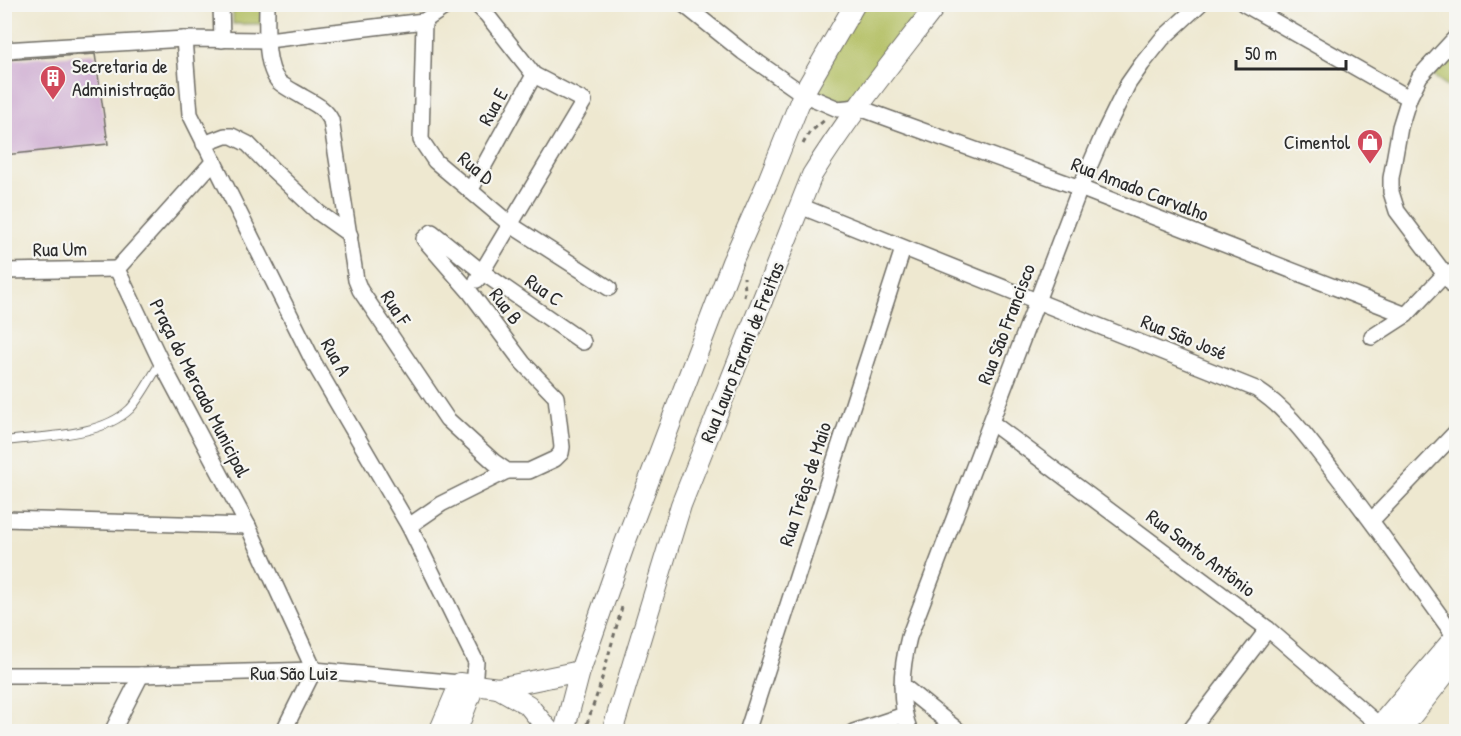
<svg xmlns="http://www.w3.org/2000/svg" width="1461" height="736" font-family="'Patrick Hand',sans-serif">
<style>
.green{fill:#b1bd5f;stroke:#6e7445;stroke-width:1.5}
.building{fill:#ceacd1}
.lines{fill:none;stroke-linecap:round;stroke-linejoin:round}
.service-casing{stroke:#6f6d65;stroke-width:10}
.minor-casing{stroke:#6f6d65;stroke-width:18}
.tertiary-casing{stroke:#6f6d65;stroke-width:22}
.path{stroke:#6f6d65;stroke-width:3;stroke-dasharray:4.5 4.5;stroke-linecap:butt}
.service{stroke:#fff;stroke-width:8}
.minor{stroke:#fff;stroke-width:15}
.tertiary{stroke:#fff;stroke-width:20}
.labels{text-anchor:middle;stroke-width:4.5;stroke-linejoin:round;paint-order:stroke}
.poi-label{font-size:20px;fill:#2b2b2b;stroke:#f6f6f2;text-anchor:start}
.street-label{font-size:20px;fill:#2b2b2b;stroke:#f6f6f2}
</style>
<rect width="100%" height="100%" fill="#f6f6f2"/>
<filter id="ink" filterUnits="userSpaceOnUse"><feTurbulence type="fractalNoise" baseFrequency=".0167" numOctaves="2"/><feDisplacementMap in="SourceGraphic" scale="12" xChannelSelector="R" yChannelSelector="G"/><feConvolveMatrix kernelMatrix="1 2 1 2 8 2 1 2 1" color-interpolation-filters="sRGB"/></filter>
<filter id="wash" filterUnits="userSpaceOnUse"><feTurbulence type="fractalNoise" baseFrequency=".008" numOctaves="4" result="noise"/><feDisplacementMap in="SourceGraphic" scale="24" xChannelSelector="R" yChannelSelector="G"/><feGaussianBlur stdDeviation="1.35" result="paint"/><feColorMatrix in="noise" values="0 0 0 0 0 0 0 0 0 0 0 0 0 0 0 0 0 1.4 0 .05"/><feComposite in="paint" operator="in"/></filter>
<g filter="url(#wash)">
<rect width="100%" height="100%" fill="#eee8d0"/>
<g class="green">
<rect x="233" y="5" width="33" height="19"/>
<polygon points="862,5 926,5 850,102 823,97 816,85"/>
<polygon points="1456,52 1456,92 1433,76"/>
</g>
<g id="blocks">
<polygon class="building" points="95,54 108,144 4,155 4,60"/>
</g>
</g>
<g filter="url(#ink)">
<use href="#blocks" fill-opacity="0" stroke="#6f6d65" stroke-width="1.5"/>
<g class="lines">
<g class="service-casing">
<g id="service">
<polyline points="1445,274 1456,264"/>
<path d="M4 441C43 436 101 437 130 409 142 396 151 377 161 362"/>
</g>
</g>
<g class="minor-casing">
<g id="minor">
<polyline points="221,4 222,40"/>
<path d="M267 4C267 26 264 66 279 82 286 88 295 92 303 97 315 104 325 108 331 120L356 280 360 290 447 419 494 462 507 471H529L555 459 561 453 562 447 556 397 523 363 470 292 424 239 432 232 482 272 583 342"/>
<polyline points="476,4 487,15 534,75 584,101 477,280"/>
<polyline points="683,4 743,52 803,94 838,109 857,107 1080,188 1406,315"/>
<polyline points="1244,4 1409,98"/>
<polyline points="424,21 421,140 435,161 511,225 609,288"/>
<polyline points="1456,37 1420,76 1409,98 1400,127 1391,178 1391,192 1397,211 1456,289"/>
<polyline points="184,39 190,114 314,363 409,526 476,662 474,686"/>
<polyline points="4,50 184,39 268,40 424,21 449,4"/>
<polyline points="204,144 225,136 232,136 248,144 272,169 319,213 350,235"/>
<polyline points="470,191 534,75"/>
<path d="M800 206 1256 389C1289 410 1310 442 1334 472 1376 526 1416 582 1456 638"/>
<polyline points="117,269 161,362 248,526 314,670 283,732"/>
<polyline points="117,269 214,161"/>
<polyline points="4,271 117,269"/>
<polyline points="1372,337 1406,315 1445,274"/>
<polyline points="992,423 1268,629 1387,732"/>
<polyline points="4,519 248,526"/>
<polyline points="1372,520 1456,432"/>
<polyline points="409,526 441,504 507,471"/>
<polyline points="4,675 141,675 314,670 460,683"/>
<polyline points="902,685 960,732"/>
<polyline points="112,732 141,675"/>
<polyline points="747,732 903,249"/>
<polyline points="853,732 904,715"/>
<path d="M910 732C898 701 901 668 909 637L1080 188 1103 135 1128 84 1142 64 1162 39 1200 4"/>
<polyline points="1189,732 1268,629"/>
</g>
</g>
<g class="tertiary-casing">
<g id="tertiary">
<polyline points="498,688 528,705 550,732"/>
<polyline points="439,732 460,683 498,688 580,671"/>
<polyline points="456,732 474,686"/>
<polyline points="564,732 580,671 625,543 732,262 768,181 803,94 855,4"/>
<path d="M612 732 681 505 812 175C849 115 894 60 937 4"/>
<polyline points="1374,732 1456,636"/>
<polyline points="1399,732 1456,660"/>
</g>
</g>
<g class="path">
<polyline points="803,144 809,133 826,119"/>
<polyline points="744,297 745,291 744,277"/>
<polyline points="584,732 599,689 622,607"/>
</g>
<use href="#service" class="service"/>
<use href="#minor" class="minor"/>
<use href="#tertiary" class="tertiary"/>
</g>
</g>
<defs>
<g id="building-pin" transform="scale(1.35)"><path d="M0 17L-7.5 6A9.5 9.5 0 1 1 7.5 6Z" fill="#d1495b" stroke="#f6f6f2"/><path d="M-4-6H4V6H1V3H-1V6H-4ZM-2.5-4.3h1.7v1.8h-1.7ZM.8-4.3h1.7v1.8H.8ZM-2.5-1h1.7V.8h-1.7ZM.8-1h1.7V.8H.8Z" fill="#fff"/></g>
<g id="shop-pin" transform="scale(1.35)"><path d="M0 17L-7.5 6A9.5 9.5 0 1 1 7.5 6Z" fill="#d1495b" stroke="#f6f6f2"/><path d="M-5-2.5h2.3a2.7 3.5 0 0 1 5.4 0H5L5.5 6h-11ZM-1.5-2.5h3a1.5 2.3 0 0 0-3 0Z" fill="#fff"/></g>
</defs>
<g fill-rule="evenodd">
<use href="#building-pin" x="53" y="78"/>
<use href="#shop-pin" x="1370" y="142"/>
</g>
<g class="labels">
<g class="poi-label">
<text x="72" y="73">Secretaria de<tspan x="72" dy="23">Administração</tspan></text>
<text x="1350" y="149" text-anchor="end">Cimentol</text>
</g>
<g class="street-label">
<text transform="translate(493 107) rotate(-61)" y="7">Rua E</text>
<text transform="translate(476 168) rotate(40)" y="7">Rua D</text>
<text transform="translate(1140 189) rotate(21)" y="7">Rua Amado Carvalho</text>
<text transform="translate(60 249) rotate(-1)" y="7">Rua Um</text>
<text transform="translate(544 290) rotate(35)" y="7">Rua C</text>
<text transform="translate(506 306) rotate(53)" y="7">Rua B</text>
<text transform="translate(396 308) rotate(57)" y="7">Rua F</text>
<text transform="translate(1006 324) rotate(-69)" y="7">Rua São Francisco</text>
<text transform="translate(1184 337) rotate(22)" y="7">Rua São José</text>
<text transform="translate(742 352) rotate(-68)" y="7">Rua Lauro Farani de Freitas</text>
<text transform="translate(336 357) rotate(61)" y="7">Rua A</text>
<text transform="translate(200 388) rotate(63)" y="7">Praça do Mercado Municipal</text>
<text transform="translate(805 484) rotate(-72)" y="7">Rua Trêqs de Maio</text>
<text transform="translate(1201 553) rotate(37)" y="7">Rua Santo Antônio</text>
<text x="294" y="680">Rua São Luiz</text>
</g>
</g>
<rect width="1461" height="736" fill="none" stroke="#f6f6f2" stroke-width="24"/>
<path d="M1236 60v9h110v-9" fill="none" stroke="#2b2b2b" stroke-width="3"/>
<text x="1245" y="60" font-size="18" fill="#2b2b2b" stroke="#f6f6f2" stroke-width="4.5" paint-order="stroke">50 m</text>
</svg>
